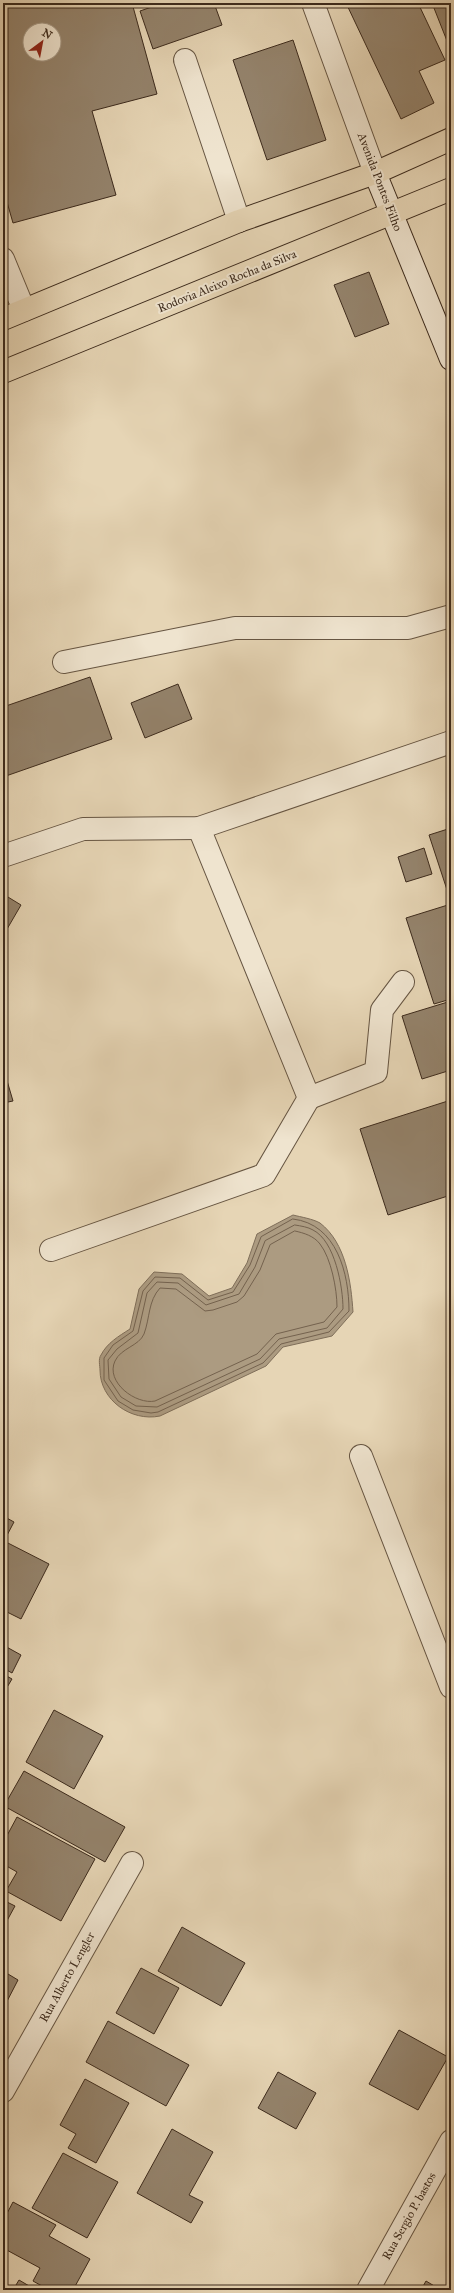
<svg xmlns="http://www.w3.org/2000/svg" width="454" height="2293" font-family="'IM FELL Great Primer',serif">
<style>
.water{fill:#ac9b81;stroke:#7f6e59}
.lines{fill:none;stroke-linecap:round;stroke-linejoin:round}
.shore{stroke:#74624e;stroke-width:1}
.building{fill:#94836c;stroke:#3c2a1c;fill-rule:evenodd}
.lane-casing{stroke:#665542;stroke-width:24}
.street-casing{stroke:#665542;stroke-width:24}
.secondary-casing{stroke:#3c2a1c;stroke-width:24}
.primary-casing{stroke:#3c2a1c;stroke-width:24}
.lane{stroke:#efe4cf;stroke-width:22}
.street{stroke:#efe4cf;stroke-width:22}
.secondary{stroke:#efe4cf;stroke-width:22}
.primary{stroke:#e6d5b5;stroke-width:22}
.labels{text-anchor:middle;stroke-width:4;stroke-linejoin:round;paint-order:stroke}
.street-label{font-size:12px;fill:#3c2a1c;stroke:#efe4cf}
</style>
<rect width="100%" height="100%" fill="#e6d5b5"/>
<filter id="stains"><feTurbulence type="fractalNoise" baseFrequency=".005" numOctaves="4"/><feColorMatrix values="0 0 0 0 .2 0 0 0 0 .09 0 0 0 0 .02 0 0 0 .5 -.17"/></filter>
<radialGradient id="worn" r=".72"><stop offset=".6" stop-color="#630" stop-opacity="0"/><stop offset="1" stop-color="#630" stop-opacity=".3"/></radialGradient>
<path class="water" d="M293 1215C301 1217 313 1219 320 1223 346 1243 351 1282 353 1312L332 1336 283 1347 266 1366 160 1416C131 1422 100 1400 100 1370 100 1366 98 1359 101 1355 107 1343 119 1336 130 1329L139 1289 154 1272 182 1274 209 1296 232 1288 247 1263 257 1234Z"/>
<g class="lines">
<g class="shore">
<path d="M293 1219C337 1224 349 1274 349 1311L329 1332 281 1344 263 1363 158 1412 151 1413 133 1410 118 1401 104 1380V1358L113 1345 133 1331 143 1291 155 1277 180 1278 208 1300 233 1292 250 1265 261 1237Z"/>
<path d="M295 1225C301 1226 308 1227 313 1230 335 1241 343 1287 343 1309L327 1328 279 1339 260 1359 157 1407 136 1406 121 1397 109 1379 108 1360 117 1349 138 1333 147 1293 157 1282 178 1283 206 1305 239 1294 255 1267 265 1241Z"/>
<path d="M295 1231C304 1233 314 1236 320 1244 331 1258 337 1289 337 1307L324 1322 276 1334 257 1354 155 1401C136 1405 105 1382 115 1361 121 1348 139 1346 144 1334 150 1318 148 1301 160 1288L176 1289 205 1311 213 1310 237 1302 244 1296 260 1270 270 1245Z"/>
</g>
</g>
<g class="building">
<path d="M3 3H132L157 94 92 111 116 195 13 223 3 188V54L6 53 3 41ZM30 30H54V54H30Z"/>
<polygon points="163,3 214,3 222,25 153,49 140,11"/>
<polygon points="346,3 418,3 445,60 419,71 434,103 401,119"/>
<polygon points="432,3 451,3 451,51"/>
<polygon points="293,40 326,140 267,160 233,60"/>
<polygon points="369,272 389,324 355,337 334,285"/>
<polygon points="90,677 112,739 3,777 3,707"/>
<polygon points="178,684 192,719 145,738 131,703"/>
<polygon points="451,828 451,899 450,899 429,835"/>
<polygon points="424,848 432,874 406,882 398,857"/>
<polygon points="3,894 21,905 3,936"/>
<polygon points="451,904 451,999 434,1004 406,918"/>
<polygon points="451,1001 451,1070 422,1079 402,1016"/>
<polygon points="3,1067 13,1101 3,1103"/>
<polygon points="451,1100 451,1195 388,1215 360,1129"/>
<polygon points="3,1516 14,1522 4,1541 49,1564 21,1619 3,1610"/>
<polygon points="3,1645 21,1655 12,1673 3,1668"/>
<polygon points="3,1674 12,1679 3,1694"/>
<polygon points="54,1710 103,1736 74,1789 26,1762"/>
<polygon points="24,1771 125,1827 105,1862 4,1806"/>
<polygon points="17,1817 95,1859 61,1921 6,1891 17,1872 3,1864 3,1843"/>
<polygon points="3,1900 15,1906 3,1928"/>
<polygon points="182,1927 245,1963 221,2006 158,1971"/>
<polygon points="141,1968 179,1988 154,2034 116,2013"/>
<polygon points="3,1971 18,1980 3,2009"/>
<polygon points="108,2021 189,2065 166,2106 86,2062"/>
<polygon points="399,2030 448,2057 418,2110 369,2084"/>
<polygon points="278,2072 316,2093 296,2129 258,2108"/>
<polygon points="85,2079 129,2103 96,2163 68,2148 76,2134 60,2125"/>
<polygon points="172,2129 213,2152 189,2195 203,2202 191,2223 137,2193"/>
<polygon points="63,2153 118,2182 87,2238 32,2208"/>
<polygon points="13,2202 56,2225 49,2236 90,2259 73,2290 49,2290 33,2281 40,2268 3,2248 3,2221"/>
<polygon points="19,2280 36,2290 13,2290"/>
<polygon points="426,2281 441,2290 421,2290"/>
</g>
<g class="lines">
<g class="lane-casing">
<g id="lane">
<polyline points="185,60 239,221"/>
<polyline points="3,259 24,310"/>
<polyline points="64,662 235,628 408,628 451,616"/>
<polyline points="199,828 309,1098 376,1072 382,1010 403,982"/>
<polyline points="6,855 83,829 199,828 451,742"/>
<polyline points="51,1250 264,1175 309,1098"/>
<polyline points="361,1456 451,1687"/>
</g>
</g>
<g class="street-casing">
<g id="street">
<polyline points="313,3 375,173"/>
<polyline points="3,2091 132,1863"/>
<polyline points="368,2290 451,2141"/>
</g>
</g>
<g class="secondary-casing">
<polyline id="secondary" points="375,173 451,359"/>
</g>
<g class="primary-casing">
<g id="primary">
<polyline points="3,319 239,221 375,173 451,139"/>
<polyline points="3,372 451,189"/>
</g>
</g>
<use href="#lane" class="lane"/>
<use href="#street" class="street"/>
<use href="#secondary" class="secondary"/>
<use href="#primary" class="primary"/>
</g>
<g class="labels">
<g class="street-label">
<text transform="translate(380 182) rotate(69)" y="4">Avenida Pontes Filho</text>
<text transform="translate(227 281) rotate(-22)" y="4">Rodovia Aleixo Rocha da Silva</text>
<text transform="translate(67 1977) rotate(-61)" y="4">Rua Alberto Lengler</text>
<text transform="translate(409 2216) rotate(-61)" y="4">Rua Sergio P. bastos</text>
</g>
</g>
<rect width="454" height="2293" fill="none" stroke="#e6d5b5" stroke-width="16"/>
<rect x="4" y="4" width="446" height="2285" fill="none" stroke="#3c2a1c" stroke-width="2"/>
<rect x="8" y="8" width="438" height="2277" fill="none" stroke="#3c2a1c"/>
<g transform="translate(42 42) rotate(32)"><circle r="19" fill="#efe4cf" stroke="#a79a87"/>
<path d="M0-3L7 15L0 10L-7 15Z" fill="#8f2418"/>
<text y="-6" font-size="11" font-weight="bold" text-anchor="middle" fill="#3c2a1c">N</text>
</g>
<rect width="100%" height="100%" filter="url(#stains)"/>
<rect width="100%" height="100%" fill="url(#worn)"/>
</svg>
